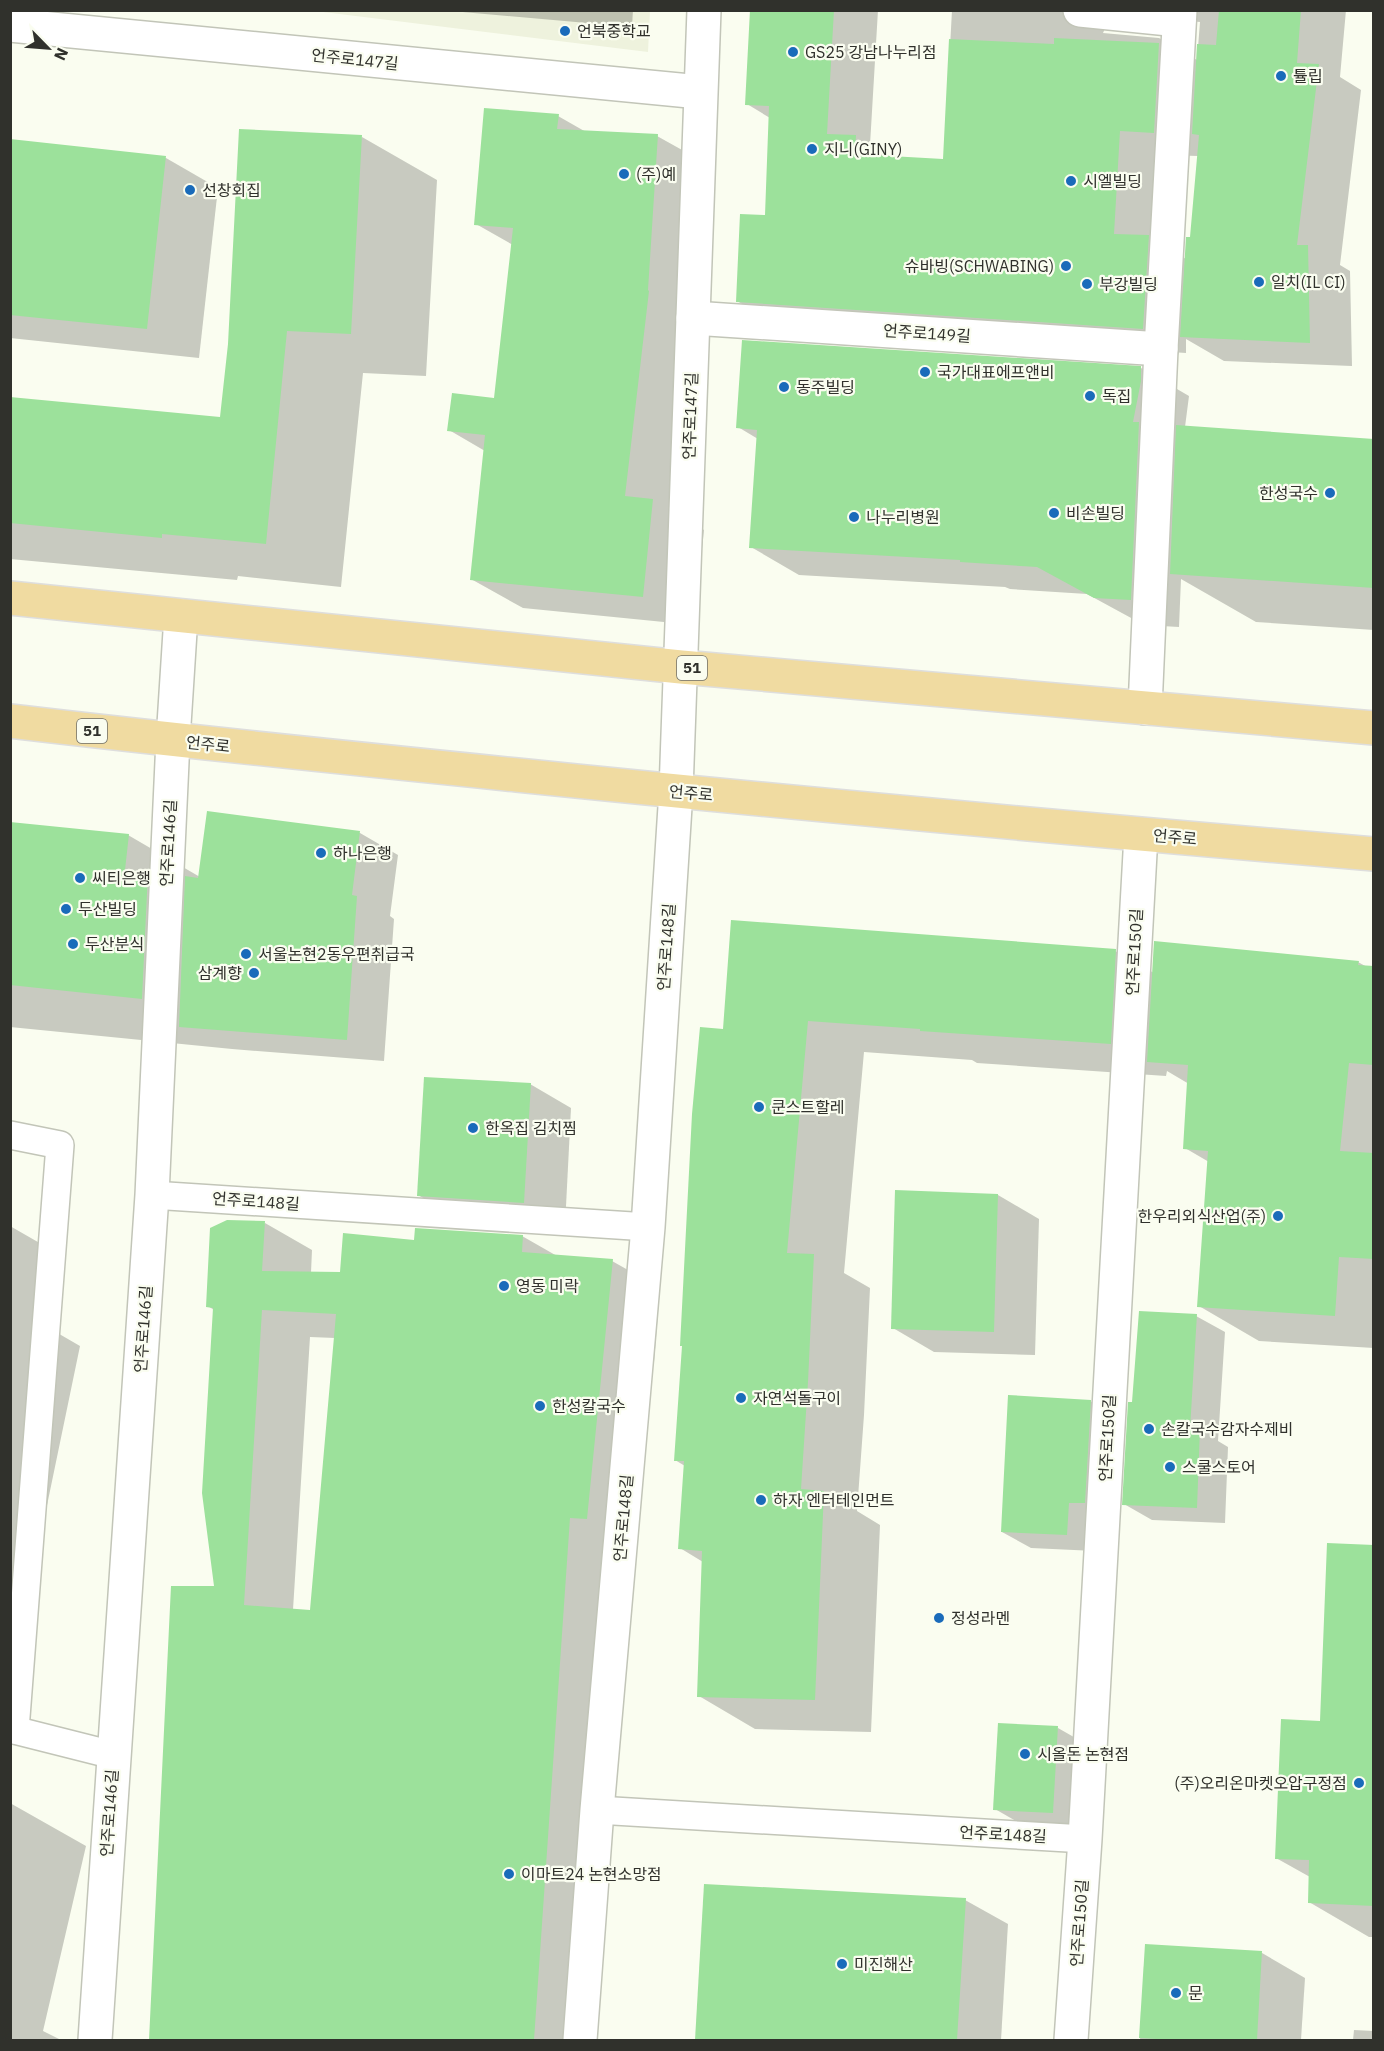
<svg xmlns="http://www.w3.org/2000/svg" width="1384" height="2051" font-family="'IBM Plex Sans','Noto Sans KR',sans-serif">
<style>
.built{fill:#eef2dd}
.shadow{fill:#0003;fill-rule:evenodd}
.building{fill:#9ce19b;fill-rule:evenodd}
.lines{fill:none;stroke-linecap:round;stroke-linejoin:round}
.lane-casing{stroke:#c2c5b8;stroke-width:30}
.street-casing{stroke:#c2c5b8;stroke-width:36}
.primary-casing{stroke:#dededd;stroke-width:36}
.lane{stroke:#fff;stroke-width:27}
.street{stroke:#fff;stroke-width:33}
.primary{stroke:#f0dba1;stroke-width:33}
.poi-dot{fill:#1a6bba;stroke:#fafdf0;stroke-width:2}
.labels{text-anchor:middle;stroke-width:4.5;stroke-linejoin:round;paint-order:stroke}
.shield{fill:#fafdf0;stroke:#6d6e67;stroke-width:1.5}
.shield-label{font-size:15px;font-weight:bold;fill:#30312c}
.poi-label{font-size:16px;fill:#30312c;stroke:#fafdf0;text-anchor:start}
.street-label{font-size:16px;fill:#30312c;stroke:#fafdf0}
</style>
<rect width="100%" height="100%" fill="#fafdf0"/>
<polygon class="built" points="315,11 650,11 648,52"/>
<g class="shadow">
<polygon points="440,10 633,10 632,27"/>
<path d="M751 10H878L870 145 891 157 944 160 952 10H1346L1340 77 1361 90 1340 265 1350 271 1352 366 1224 361 1186 339V353L780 326 737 301 766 217 770 118 747 104ZM1125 15 1200 22 1197 60 1159 38 1103 33 1107 24ZM1162 155 1198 156 1191 238 1186 259 1157 242Z"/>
<polygon points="558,116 586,132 657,136 709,165 677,514 704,530 694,625 523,608 471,579 485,451 449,430 495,400 513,245 476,224"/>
<polygon points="362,137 437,180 426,376 363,373 341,587 238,576 237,580 10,559 10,399 222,419"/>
<polygon points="10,141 166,158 218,188 199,358 10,338"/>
<polygon points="744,342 1141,368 1189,396 1185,427 1374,441 1374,630 1256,622 1181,579 1179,627 1144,625 1087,594 1010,589 1005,587 799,575 751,547 758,439 738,427"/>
<polygon points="208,813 360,833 398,855 390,916 394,919 384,1061 232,1049 10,1027 10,823 128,835 200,877"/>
<polygon points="1115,951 1154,973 1358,962 1367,967 1374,968 1374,1348 1259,1341 1199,1306 1209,1162 1185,1148 1189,1084 1167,1071 1166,1076 977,1063 972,1060 864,1052 844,1273 870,1288 864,1415 857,1511 880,1525 871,1732 755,1729 699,1696 703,1562 680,1548 685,1466 675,1460 725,1031"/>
<polygon points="530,1084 571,1108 565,1226 459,1219 418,1195"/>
<polygon points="897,1192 998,1195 1039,1219 1035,1355 934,1352 893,1328"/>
<path d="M265 1223 312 1250 311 1273H341L415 1241 522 1236 557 1256 612 1261 660 1288 654 1362H652L583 2040H150L154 1982 216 1587 214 1310 208 1306ZM310 1337 335 1338 311 1611 293 1610Z"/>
<polygon points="10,1226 57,1253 42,1324 80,1346 10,1684"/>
<polygon points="1196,1316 1225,1332 1218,1441 1228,1447 1225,1523 1152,1520 1124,1504 1134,1404"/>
<polygon points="1090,1401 1119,1418 1095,1551 1031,1548 1002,1532"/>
<polygon points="1374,1533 1374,1937 1369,1937 1309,1902 1310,1877 1276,1858 1321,1722 1373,1546"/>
<polygon points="1058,1728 1086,1744 1081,1828 1023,1825 995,1809"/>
<polygon points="10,1803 86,1846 43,2031 61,2040 10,2040"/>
<polygon points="706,1886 965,1900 1008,1924 1001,2040 696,2040"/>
<polygon points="1147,1945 1262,1953 1305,1978 1301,2040 1140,2040"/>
<polygon points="1354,2030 1374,2031 1374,2040 1353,2040"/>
</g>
<g class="building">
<polygon points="750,10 834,10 827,134 856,135 855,154 943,159 949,39 1054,44 1054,38 1159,43 1154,133 1120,131 1114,234 1149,235 1143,329 736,302 740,214 765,215 769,106 745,105"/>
<polygon points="1219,10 1301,10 1297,63 1319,64 1297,245 1308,245 1310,343 1180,337 1186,237 1190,237 1199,135 1192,134 1197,44 1216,45"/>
<polygon points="484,108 559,114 557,129 658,134 648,290 649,291 625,496 653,499 643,597 470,580 485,435 447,431 452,393 494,398 513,228 474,225"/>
<polygon points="239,129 362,135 351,334 287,331 266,544 162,534 162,538 10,523 10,397 220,417 228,344"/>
<polygon points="10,139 166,156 147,329 10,315"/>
<polygon points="742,340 1141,366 1141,381 1133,422 1139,422 1131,600 1094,598 1037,567 960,562 960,560 749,548 757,430 736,428"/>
<polygon points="1176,425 1374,439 1374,588 1170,574"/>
<polygon points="207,811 360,831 352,895 357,896 347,1040 179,1027 185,876 198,878"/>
<polygon points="10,822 129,834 125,870 148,872 142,999 10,985"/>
<polygon points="731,920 1116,949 1111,1044 920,1031 920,1029 808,1021 787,1253 814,1254 808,1382 801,1489 824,1491 815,1700 697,1697 702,1551 678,1549 684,1461 674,1461 682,1346 680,1346 692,1114 700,1027 723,1029"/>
<polygon points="1154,941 1359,961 1358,965 1374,966 1374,1065 1349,1063 1340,1151 1374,1153 1374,1259 1339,1257 1335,1316 1197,1307 1208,1151 1183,1149 1188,1065 1147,1062"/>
<polygon points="424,1077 531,1083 524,1203 417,1196"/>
<polygon points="895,1190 998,1194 994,1332 891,1329"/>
<path d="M227 1220 265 1221 262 1271 340 1272 343 1233 414 1240 415 1228 523 1235 522 1252 613 1259 587 1519 570 1518 534 2040H149L171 1586H214L202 1493 213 1308 206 1307 210 1228ZM262 1310 336 1314 310 1610 244 1605Z"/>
<polygon points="1139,1311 1197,1314 1190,1429 1200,1429 1197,1508 1122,1505 1128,1402 1132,1402"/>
<polygon points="1008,1395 1091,1400 1085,1503 1069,1503 1067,1535 1001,1532"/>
<polygon points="1327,1543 1374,1545 1374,1906 1308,1903 1309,1860 1275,1859 1281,1719 1320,1721"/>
<polygon points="998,1723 1058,1726 1053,1813 993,1810"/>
<polygon points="704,1884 966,1898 957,2040 695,2040"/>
<polygon points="1145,1944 1262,1951 1257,2040 1174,2040 1139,2038"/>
</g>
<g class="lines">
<g class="lane-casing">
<g id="lane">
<polyline points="10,1135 60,1145 15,1730"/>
<polyline points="152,1195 648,1227"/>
<polyline points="10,1729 113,1755"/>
<polyline points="597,1810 1085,1839"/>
</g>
</g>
<g class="street-casing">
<g id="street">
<polyline points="1080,10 1179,20"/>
<polyline points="10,25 700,92"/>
<polyline points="693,318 1161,349"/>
<polyline points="1145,708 1161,349 1180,10"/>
<polyline points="95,2040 152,1195 173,740 181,616"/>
<polyline points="580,2040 597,1810 648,1227 676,791 704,10"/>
<polyline points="1071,2040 1085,1839 1141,835"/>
</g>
</g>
<g class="primary-casing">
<g id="primary">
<polyline points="10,598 681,667 1374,728"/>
<path d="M10 721C179 741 348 758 517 775 802 804 1088 830 1374 854"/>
</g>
</g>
<use href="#lane" class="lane"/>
<use href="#street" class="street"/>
<use href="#primary" class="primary"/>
</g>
<g class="poi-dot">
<circle cx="565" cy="31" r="6"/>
<circle cx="793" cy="52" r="6"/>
<circle cx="1281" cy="76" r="6"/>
<circle cx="812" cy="149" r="6"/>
<circle cx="624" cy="174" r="6"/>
<circle cx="1071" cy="181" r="6"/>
<circle cx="190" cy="190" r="6"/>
<circle cx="1066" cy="266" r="6"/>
<circle cx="1259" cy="282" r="6"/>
<circle cx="1087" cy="284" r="6"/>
<circle cx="925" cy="372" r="6"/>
<circle cx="784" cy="387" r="6"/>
<circle cx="1090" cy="396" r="6"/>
<circle cx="1330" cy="493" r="6"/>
<circle cx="1054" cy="513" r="6"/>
<circle cx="854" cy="517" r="6"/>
<circle cx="321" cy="853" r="6"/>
<circle cx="80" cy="878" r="6"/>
<circle cx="66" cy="909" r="6"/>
<circle cx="73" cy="944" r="6"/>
<circle cx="246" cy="954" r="6"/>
<circle cx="254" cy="973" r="6"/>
<circle cx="759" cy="1107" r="6"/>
<circle cx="473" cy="1128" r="6"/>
<circle cx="1278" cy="1216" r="6"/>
<circle cx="504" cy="1286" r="6"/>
<circle cx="741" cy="1398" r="6"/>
<circle cx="540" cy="1406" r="6"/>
<circle cx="1149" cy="1429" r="6"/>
<circle cx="1170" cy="1467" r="6"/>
<circle cx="761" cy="1500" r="6"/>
<circle cx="939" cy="1618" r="6"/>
<circle cx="1025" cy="1754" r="6"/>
<circle cx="1359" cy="1783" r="6"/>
<circle cx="509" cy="1874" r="6"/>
<circle cx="842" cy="1964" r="6"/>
<circle cx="1176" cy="1993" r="6"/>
</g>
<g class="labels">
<g class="shield">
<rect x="677" y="656" width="30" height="24" rx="4.5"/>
<rect x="77" y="719" width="30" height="24" rx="4.5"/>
</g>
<g class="shield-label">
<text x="692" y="673">51</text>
<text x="92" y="736">51</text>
</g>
<g class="poi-label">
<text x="577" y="37">언북중학교</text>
<text x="805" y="58">GS25 강남나누리점</text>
<text x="1293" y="82">튤립</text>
<text x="824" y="155">지니(GINY)</text>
<text x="636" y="180">(주)예</text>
<text x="1083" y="187">시엘빌딩</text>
<text x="202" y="196">선창회집</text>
<text x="1054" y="272" text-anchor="end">슈바빙(SCHWABING)</text>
<text x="1271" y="288">일치(IL CI)</text>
<text x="1099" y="290">부강빌딩</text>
<text x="937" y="378">국가대표에프앤비</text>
<text x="796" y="393">동주빌딩</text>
<text x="1102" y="402">독집</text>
<text x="1318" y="499" text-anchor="end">한성국수</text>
<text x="1066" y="519">비손빌딩</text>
<text x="866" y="523">나누리병원</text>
<text x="333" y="859">하나은행</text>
<text x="92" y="884">씨티은행</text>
<text x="78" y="915">두산빌딩</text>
<text x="85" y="950">두산분식</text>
<text x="258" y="960">서울논현2동우편취급국</text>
<text x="242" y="979" text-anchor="end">삼계향</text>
<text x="771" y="1113">쿤스트할레</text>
<text x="485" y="1134">한옥집 김치찜</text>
<text x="1266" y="1222" text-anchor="end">한우리외식산업(주)</text>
<text x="516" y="1292">영동 미락</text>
<text x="753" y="1404">자연석돌구이</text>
<text x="552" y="1412">한성칼국수</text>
<text x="1161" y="1435">손칼국수감자수제비</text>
<text x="1182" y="1473">스쿨스토어</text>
<text x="773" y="1506">하자 엔터테인먼트</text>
<text x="951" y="1624">정성라멘</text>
<text x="1037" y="1760">시올돈 논현점</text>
<text x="1347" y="1789" text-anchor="end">(주)오리온마켓오압구정점</text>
<text x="521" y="1880">이마트24 논현소망점</text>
<text x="854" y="1970">미진해산</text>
<text x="1188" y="1999">문</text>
</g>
<g class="street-label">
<text transform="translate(355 59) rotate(6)" y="6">언주로147길</text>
<text transform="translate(927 333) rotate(4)" y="6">언주로149길</text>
<text transform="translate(690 416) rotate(-88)" y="6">언주로147길</text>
<text transform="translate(208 744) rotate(6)" y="6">언주로</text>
<text transform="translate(691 793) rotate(5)" y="6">언주로</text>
<text transform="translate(1175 837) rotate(5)" y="6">언주로</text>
<text transform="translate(168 843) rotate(-87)" y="6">언주로146길</text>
<text transform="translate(666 947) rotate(-86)" y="6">언주로148길</text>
<text transform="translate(1134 952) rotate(-87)" y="6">언주로150길</text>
<text transform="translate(256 1201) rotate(4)" y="6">언주로148길</text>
<text transform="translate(143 1329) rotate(-86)" y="6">언주로146길</text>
<text transform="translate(1107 1438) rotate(-87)" y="6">언주로150길</text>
<text transform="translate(623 1518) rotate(-85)" y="6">언주로148길</text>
<text transform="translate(109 1813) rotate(-86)" y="6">언주로146길</text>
<text transform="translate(1003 1834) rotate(3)" y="6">언주로148길</text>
<text transform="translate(1079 1923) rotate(-86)" y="6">언주로150길</text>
</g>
</g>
<rect width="1384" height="2051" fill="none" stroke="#30312c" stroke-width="24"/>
<g transform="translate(48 48) rotate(115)" stroke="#fafdf0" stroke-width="4.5" paint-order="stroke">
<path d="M0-4.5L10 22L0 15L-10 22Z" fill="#30312c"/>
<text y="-9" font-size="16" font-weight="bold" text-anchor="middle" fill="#30312c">N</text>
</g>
</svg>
